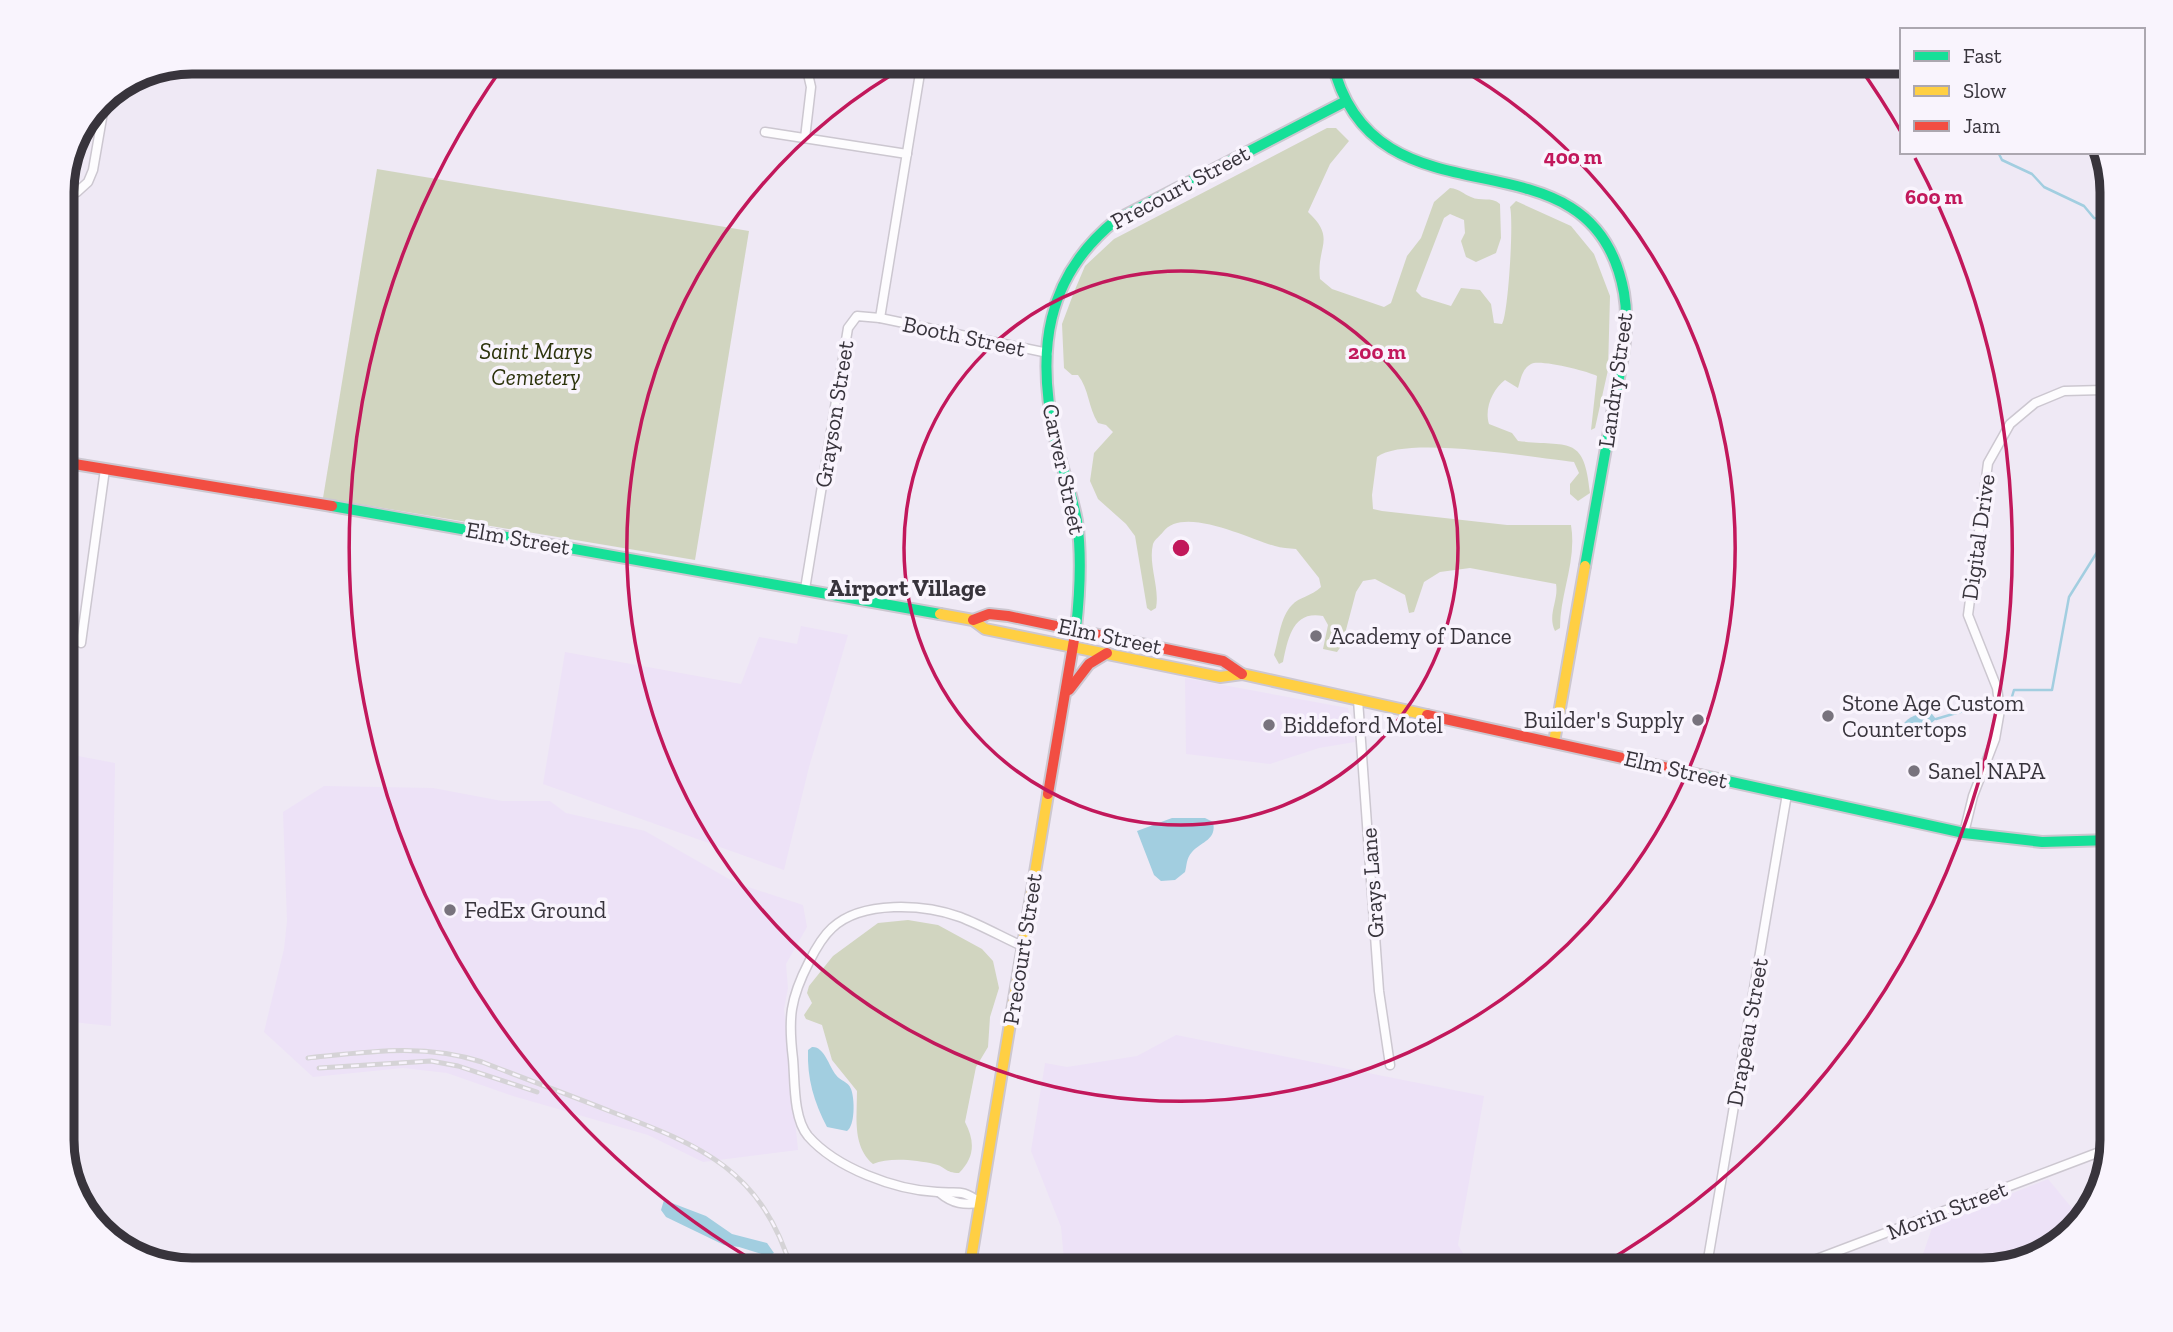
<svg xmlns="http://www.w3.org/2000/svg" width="2173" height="1332" font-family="'Zilla Slab',serif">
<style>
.built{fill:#ede2f7}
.green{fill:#d1d5c0}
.water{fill:#a2cee0}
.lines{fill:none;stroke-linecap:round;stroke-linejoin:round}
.stream{stroke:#a2cee0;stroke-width:2.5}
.street-casing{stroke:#ccc7d0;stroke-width:11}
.fast-casing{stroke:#ccc7d0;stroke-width:14}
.slow-casing{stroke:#ccc7d0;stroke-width:14}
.jam-casing{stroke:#ccc7d0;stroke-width:14}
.street{stroke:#fdfcfe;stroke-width:8}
.fast{stroke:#16e098;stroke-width:10}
.slow{stroke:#ffcf43;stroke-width:10}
.jam{stroke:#f24e42;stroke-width:10}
.rail-casing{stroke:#d5d3d6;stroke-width:5}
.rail{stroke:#f9f4fd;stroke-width:2.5;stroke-dasharray:8;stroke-linecap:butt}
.ring{fill:none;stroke:#c2185b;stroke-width:3.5}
.poi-dot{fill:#78737d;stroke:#f9f4fd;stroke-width:2.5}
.labels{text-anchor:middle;stroke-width:7;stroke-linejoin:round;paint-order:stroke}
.street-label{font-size:23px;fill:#38343c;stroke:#f9f4fd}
.park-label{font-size:23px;font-style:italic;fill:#2c330b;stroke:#f9f4fd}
.poi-label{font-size:23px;fill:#38343c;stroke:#f9f4fd;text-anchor:start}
.neighbourhood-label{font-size:24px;font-weight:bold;fill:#38343c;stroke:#f9f4fd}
.rim{fill:none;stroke:#38343c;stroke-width:9}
.centre{fill:#c2185b;stroke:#f9f4fd;stroke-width:3.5}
.ring-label{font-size:21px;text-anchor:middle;font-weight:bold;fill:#c2185b;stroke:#f9f4fd;stroke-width:7;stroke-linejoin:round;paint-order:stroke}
</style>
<rect width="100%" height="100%" fill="#efe9f5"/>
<g class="built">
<polygon points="801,626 848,635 809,767 784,870 543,784 565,652 741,684 759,637 797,644"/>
<polygon points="1185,678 1348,708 1355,742 1319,748 1270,764 1186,754"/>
<polygon points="62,753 115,763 111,1026 62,1021"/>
<polygon points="324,786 433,788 502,801 550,801 566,813 645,831 736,883 803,905 807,927 786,964 788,988 784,1009 798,1150 703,1162 648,1135 513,1096 447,1073 403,1068 313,1077 264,1032 284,949 287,921 283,812"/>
<polygon points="1176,1035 1484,1096 1458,1245 1474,1271 1065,1271 1061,1227 1031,1151 1045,1063 1067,1067 1137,1056"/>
<polygon points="2048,1179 2081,1219 2047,1253 1981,1271 1929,1271 1923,1254 1933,1225"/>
</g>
<g class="green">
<path d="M1327 128H1336L1349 141 1330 164 1308 212C1337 239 1316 246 1320 279L1332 289 1384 307 1391 303 1407 256 1421 238 1434 202 1450 188C1460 189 1463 194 1471 197 1481 202 1491 196 1500 204L1501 238 1496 253 1476 262 1466 257 1461 241 1465 233 1464 220 1450 214 1444 218 1416 291 1422 297 1451 306 1461 288 1480 290 1491 304 1494 323 1502 324C1508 316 1514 221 1510 207L1516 201 1571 226 1594 254 1610 296 1608 370 1595 428 1591 430 1597 376C1587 371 1539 359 1531 364 1522 369 1521 379 1518 388L1505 380C1493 389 1484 408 1489 424L1512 433 1518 441C1570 447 1584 434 1590 493L1578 501 1570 494V484L1579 473 1574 462C1534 458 1406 435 1377 457L1372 495 1373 509 1382 511 1507 525H1571C1577 561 1560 593 1560 628L1555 631C1547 615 1559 600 1556 584L1470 568 1440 572 1424 582 1414 612 1409 613 1405 595 1375 579 1363 581 1356 592 1342 645 1337 652 1323 649 1328 625 1323 616C1293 610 1288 638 1283 662L1279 664 1274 655C1279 639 1280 617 1292 605 1299 597 1312 596 1321 587L1319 578 1296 549C1289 548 1281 548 1275 546 1249 539 1183 505 1163 532 1160 536 1155 539 1153 544 1148 565 1160 587 1156 608L1151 611 1147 608 1135 536 1126 524 1098 499 1090 481 1094 453 1113 432 1106 425 1098 423C1088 407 1089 389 1078 375H1072L1064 368 1062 324 1074 292 1085 266 1114 239Z"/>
<polygon points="377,169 749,231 695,560 323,498"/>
<path d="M908 920 938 925 982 949 993 961 999 988 990 1017 988 1047 976 1067 965 1122C975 1141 975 1157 959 1173 945 1173 945 1166 934 1164 916 1160 889 1157 873 1164 852 1146 857 1117 857 1091L832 1060 822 1025 806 1019 804 1015 812 1003 807 993 809 986 833 956 878 923Z"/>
</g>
<g class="water">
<path d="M1932 714 1936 719 1923 731 1903 734 1900 730C1905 717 1919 712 1932 714Z"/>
<path d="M1172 818H1205L1213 822C1217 840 1202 841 1192 852 1186 859 1187 865 1185 872L1175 880 1161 881 1154 875 1137 831Z"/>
<path d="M812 1047C824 1046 829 1066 836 1075 840 1081 848 1081 851 1089 855 1099 855 1126 847 1131L827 1127C814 1102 807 1079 808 1050Z"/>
<polygon points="664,1200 706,1216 732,1234 767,1243 774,1253 768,1256 739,1247 724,1245 666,1217 661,1210"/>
</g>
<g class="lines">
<g class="stream">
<polyline points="1998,152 2002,160 2032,174 2044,187 2084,206 2094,218 2111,221"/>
<polyline points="2011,700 2014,690 2052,690 2069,597 2099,549 2112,502"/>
<polyline points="1936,719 1987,704"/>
</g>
<g class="street-casing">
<g id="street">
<polyline points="805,61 811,87 805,138"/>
<polyline points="765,132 907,154"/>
<polyline points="62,194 77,192 88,182 93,170 106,95"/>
<polyline points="880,318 1048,353"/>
<polyline points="805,589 848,328 857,316 880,318 922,61"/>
<polyline points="81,643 105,469"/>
<polyline points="1358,700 1379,991 1390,1065"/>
<polyline points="1964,833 1973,796 1995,739 2000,710 1997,688 1968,615 1988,463 2010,424 2035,403 2064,391 2103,390"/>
<path d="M940 1193C953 1204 964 1205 981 1203"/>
<path d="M981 1203C960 1188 959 1194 937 1192 895 1190 836 1168 808 1136 793 1118 795 1081 793 1059 788 1018 790 999 809 962 815 950 822 937 832 928 862 900 924 904 960 917 981 925 1002 937 1022 946"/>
<polyline points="1706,1271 1787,794"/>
<polyline points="1785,1271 2110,1148"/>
</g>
</g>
<g class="fast-casing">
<g id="fast">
<path d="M1332 61C1374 241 1592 116 1624 293 1631 333 1619 374 1612 414 1603 464 1594 515 1585 566"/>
<polyline points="332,506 940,614"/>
<path d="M1076 628C1080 592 1082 557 1077 521 1072 493 1061 466 1055 438 1036 352 1045 277 1116 220L1346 101"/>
<polyline points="1700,775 1964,833 2042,842 2112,840"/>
</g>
</g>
<g class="slow-casing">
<g id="slow">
<polyline points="940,614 973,620 985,629 1220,677 1242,674 1427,715"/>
<polyline points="1554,742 1585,566"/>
<polyline points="969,1271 1048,794"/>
</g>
</g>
<g class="jam-casing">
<g id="jam">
<polyline points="62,462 332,506"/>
<polyline points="973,620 989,614 1008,616 1223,661 1242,674"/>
<polyline points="1069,690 1089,664 1107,653"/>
<polyline points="1427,715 1700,775"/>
<polyline points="1048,794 1076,628"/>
</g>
</g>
<use href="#street" class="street"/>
<use href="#fast" class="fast"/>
<use href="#slow" class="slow"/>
<use href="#jam" class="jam"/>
<g class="rail-casing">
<g id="rail">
<path d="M308 1058C367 1052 424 1043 482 1062 526 1079 569 1095 612 1112 702 1146 762 1170 792 1271"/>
<polyline points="319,1068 431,1061 458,1066 537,1092"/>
</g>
</g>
<use href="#rail" class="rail"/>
</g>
<g class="ring">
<circle cx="1181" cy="548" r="277"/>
<path d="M1450 63A554 554 0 1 1 912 63"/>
<path d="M766 1268A831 831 0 0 1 504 65M1858 65A831 831 0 0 1 1901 132M1915 158A831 831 0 0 1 1596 1268"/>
</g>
<g class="poi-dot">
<circle cx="1316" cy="636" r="7"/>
<circle cx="1828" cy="716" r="7"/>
<circle cx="1698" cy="720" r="7"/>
<circle cx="1269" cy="725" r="7"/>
<circle cx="1914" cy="771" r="7"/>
<circle cx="450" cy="910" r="7"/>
</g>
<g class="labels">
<g class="street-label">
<text transform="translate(1180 187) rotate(-28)" y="8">Precourt Street</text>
<text transform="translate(964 336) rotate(12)" y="8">Booth Street</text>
<text transform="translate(1615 380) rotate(-82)" y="8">Landry Street</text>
<text transform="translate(834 414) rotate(-81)" y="8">Grayson Street</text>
<text transform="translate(1064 469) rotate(78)" y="8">Carver Street</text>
<text transform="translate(1978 537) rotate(-82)" y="8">Digital Drive</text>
<text transform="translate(518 538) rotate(10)" y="8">Elm Street</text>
<text transform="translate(1110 636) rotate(12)" y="8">Elm Street</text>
<text transform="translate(1676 769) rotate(13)" y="8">Elm Street</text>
<text transform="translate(1372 883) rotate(-94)" y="8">Grays Lane</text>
<text transform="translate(1022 949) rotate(-81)" y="8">Precourt Street</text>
<text transform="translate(1747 1032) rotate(-80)" y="8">Drapeau Street</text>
<text transform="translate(1947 1210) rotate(-21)" y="8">Morin Street</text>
</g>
<g class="park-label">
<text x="536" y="359">Saint Marys<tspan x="536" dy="26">Cemetery</tspan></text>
</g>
<g class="poi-label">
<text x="1330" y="644">Academy of Dance</text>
<text x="1842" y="711">Stone Age Custom<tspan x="1842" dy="26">Countertops</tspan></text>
<text x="1684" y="728" text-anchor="end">Builder's Supply</text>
<text x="1283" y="733">Biddeford Motel</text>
<text x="1928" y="779">Sanel NAPA</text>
<text x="464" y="918">FedEx Ground</text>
</g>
<g class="neighbourhood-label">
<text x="907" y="596">Airport Village</text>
</g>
</g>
<path d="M0 0H2173V1332H0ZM192 74H1982A118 118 0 0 1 2100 192V1140A118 118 0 0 1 1982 1258H192A118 118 0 0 1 74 1140V192A118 118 0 0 1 192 74Z" fill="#f9f4fd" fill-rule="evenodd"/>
<path class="rim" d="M192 74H1982A118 118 0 0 1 2100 192V1140A118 118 0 0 1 1982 1258H192A118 118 0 0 1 74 1140V192A118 118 0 0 1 192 74Z"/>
<circle cx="1181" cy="548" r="10" class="centre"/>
<g class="ring-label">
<text x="1573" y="164">400 m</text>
<text x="1934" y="204">600 m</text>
<text x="1377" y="359">200 m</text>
</g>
<rect x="1900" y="28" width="245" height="126" fill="#f9f4fd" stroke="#aca7b0" stroke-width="2"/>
<rect x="1914" y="51" width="35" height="10" fill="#16e098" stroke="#aca7b0" stroke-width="2"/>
<text x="1963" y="63" font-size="21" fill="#38343c">Fast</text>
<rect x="1914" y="86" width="35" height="10" fill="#ffcf43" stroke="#aca7b0" stroke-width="2"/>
<text x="1963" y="98" font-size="21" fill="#38343c">Slow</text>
<rect x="1914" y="121" width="35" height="10" fill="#f24e42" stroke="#aca7b0" stroke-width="2"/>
<text x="1963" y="133" font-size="21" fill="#38343c">Jam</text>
</svg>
